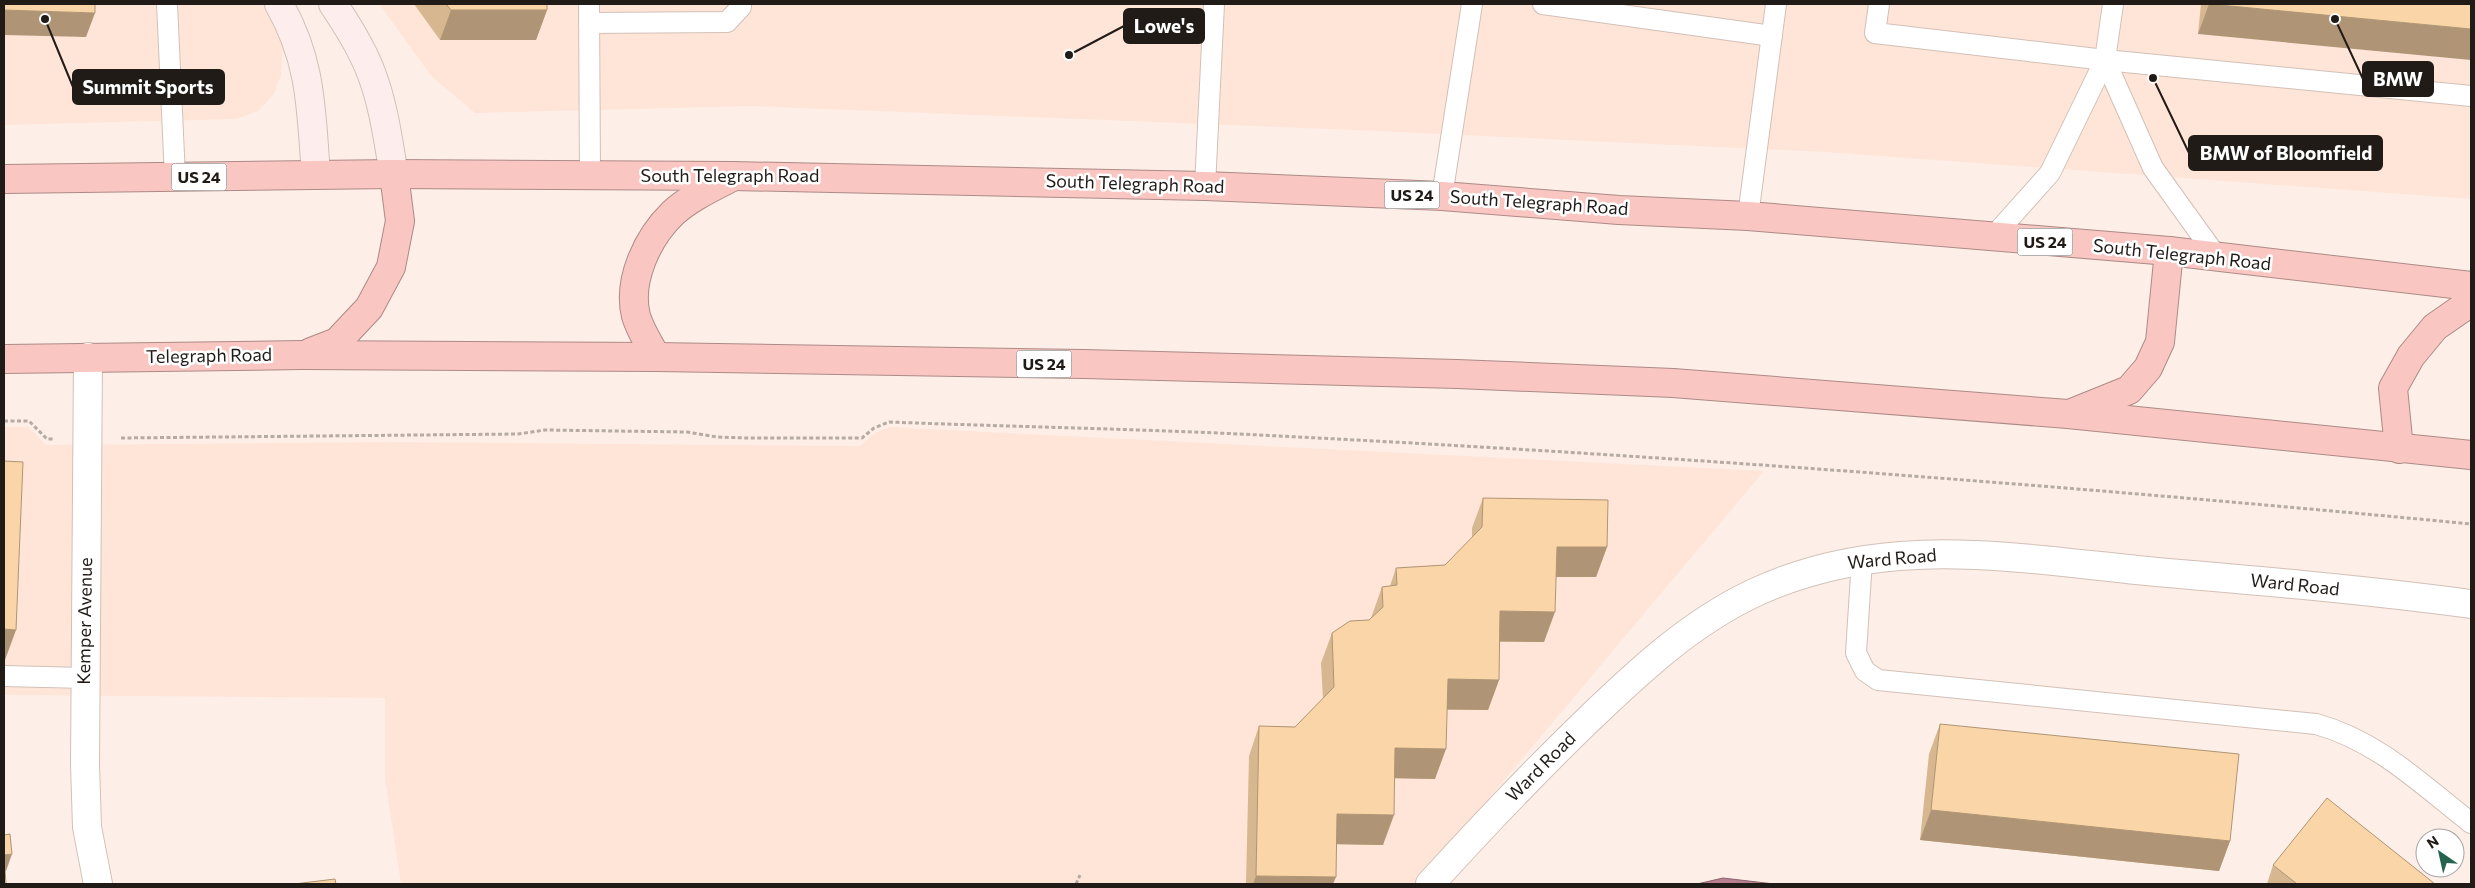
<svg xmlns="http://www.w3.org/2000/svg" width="2475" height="888" font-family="Commissioner,sans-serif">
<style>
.built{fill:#ffe5d8}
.water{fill:#b88091;stroke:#8b626d}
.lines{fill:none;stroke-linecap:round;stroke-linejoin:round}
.lane-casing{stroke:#d2c0b7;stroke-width:22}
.street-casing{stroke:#d2c0b7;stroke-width:30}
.secondary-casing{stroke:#d2c0b7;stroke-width:30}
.highway-casing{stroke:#ad8a86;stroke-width:30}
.path{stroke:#b5aaa4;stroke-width:3;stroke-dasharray:4 2.5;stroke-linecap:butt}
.lane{stroke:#fff;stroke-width:20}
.street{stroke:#fff;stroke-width:28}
.secondary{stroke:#fdeeed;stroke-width:28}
.highway{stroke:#f9c6c2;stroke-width:28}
.wall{fill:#d7b790}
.shaded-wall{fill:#af9575}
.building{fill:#fad5a7;stroke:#af9575}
.labels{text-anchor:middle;stroke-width:5;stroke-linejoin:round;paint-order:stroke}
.shield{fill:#fff;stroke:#645f5d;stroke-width:1}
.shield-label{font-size:16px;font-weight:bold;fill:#211b18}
.street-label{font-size:18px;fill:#211b18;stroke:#fff}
.leader{fill:none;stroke:#211b18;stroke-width:2}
.callout-dot{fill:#211b18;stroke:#fff;stroke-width:2}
.callout{fill:#211b18;stroke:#211b18;stroke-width:2}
.callout-label{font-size:19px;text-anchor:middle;font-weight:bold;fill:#fff}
</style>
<rect width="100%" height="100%" fill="#fdefe7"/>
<g class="built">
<polygon points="4,4 269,4 283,38 281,75 274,94 266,103 258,111 237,119 4,125"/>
<polygon points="379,4 2471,4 2471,199 1825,152 1376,131 752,106 475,113 432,77"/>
<polygon points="4,427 28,427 46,445 389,442 860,446 875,433 889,427 1764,471 1417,884 401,884 385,779 385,698 4,695"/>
</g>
<polygon class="water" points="1723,878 1774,884 1697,884"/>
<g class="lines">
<g class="lane-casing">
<g id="lane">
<polyline points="167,4 175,177"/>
<polyline points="589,4 590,175"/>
<polyline points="1543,4 1772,36"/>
<polyline points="1879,4 1875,33 2105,60 2471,96"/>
<polyline points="589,23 727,22 741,7 741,4"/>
<polyline points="2105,60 2153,168 2217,257"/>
<polyline points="1205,186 1214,4"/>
<polyline points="1442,196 1472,4"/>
<polyline points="1748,216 1776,4"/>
<polyline points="1992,238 2050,173 2105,60 2113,4"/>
<path d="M1862 559 1856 653 1865 671 1878 680 2316 724C2378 741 2421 784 2471 823"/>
<polyline points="4,676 85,678"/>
</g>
</g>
<g class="street-casing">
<g id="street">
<polyline points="88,357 85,764 87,827 98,884"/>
<path d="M1430 884C1481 828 1533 773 1588 720 1638 672 1690 623 1754 593 1886 531 2018 559 2157 572 2262 581 2367 590 2471 604"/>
</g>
</g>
<g class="secondary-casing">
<g id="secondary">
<path d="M279 4C312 62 311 110 316 175"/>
<path d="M333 4C348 26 363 50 372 75 384 107 388 141 394 174"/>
</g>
</g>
<g class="highway-casing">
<g id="highway">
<polyline points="4,179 394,174 733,176 1205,186 1442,196 1619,210 1748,216 2169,251 2471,286"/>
<polyline points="311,352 337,342 369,308 391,267 400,221 394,174"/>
<path d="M656 357C650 345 640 330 636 316 627 280 648 237 673 213 689 198 713 187 732 177"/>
<polyline points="4,359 303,355 656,357 1084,364 1457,374 1673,383 2068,414 2471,455"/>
<polyline points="2072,413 2129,390 2148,368 2160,342 2169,251"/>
<polyline points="2399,449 2393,388 2411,356 2435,327 2471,302"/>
</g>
</g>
<g class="path">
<polyline points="4,421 29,421 47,439 55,439"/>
<path d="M121 438 518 434 545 430 687 432 717 437 748 438H862L874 428 889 422C1019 427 1149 429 1279 436 1677 456 2075 486 2471 524"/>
<polyline points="1076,884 1080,875"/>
</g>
<use href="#lane" class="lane"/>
<use href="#street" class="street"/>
<use href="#secondary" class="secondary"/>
<use href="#highway" class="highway"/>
</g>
<g class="wall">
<polygon points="414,4 547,4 547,10 536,40 440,40"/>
<polygon points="2201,4 2471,4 2198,34"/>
<polygon points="1483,498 1607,547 1596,577 1556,577 1544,642 1499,642 1499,680 1488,710 1447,710 1435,779 1394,778 1383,845 1336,844 1333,884 1246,884 1249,756 1259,726 1295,727 1323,699 1321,663 1332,633 1369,620 1371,618 1382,587 1390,586 1396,568 1445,565 1472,538 1472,528"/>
<polygon points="1940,724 2230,841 2219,871 1920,840 1929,754"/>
<polygon points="2273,865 2435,884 2267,884"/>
</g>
<g class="shaded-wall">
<polygon points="2209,4 2471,29 2471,60 2198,34"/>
<polygon points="4,10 95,13 86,37 4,35"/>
<polygon points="451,10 547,10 536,40 440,40"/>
<polygon points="1557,547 1607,547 1596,577 1546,577"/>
<polygon points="1500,611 1555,612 1544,642 1489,641"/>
<polygon points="4,629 16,630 5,660 4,660"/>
<polygon points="1448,679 1499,680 1488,710 1437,709"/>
<polygon points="1395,748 1446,749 1435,779 1384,778"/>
<polygon points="1931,810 2230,841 2219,871 1920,840"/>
<polygon points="1337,814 1394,815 1383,845 1326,844"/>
<polygon points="12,854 6,871 4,871 4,855"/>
<polygon points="1256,876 1336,877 1333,884 1253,884"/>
</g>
<g class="building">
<polygon points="4,4 95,4 95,13 4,10"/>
<polygon points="446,4 547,4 547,10 451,10"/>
<polygon points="2209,4 2471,4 2471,29"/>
<polygon points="4,461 23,462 16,630 4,629"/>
<polygon points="1483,498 1608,500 1607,547 1557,547 1555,612 1500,611 1499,680 1448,679 1446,749 1395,748 1394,815 1337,814 1336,877 1256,876 1259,726 1295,727 1334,687 1332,633 1350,621 1369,620 1383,607 1382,587 1397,585 1396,568 1445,565 1482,527"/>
<polygon points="1940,724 2239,754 2230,841 1931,810"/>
<polygon points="2327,798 2435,884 2297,884 2273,865"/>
<polygon points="10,834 12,854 4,855 6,884 4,884 4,835"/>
<polygon points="335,879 336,884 294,884"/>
</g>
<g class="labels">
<g class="shield">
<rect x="171.5" y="163.5" width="55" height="27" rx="4"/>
<rect x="1384.5" y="181.5" width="55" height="27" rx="4"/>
<rect x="2017.5" y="228.5" width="55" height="27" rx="4"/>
<rect x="1016.5" y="350.5" width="55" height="27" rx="4"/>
</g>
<g class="shield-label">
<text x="199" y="183">US 24</text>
<text x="1412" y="201">US 24</text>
<text x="2045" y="248">US 24</text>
<text x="1044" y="370">US 24</text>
</g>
<g class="street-label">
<text x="730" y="182">South Telegraph Road</text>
<text transform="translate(1135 184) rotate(2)" y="6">South Telegraph Road</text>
<text transform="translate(1539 203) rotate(4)" y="6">South Telegraph Road</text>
<text transform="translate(2182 255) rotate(6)" y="6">South Telegraph Road</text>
<text transform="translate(209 356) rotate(-1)" y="6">Telegraph Road</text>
<text transform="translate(1892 559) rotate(-5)" y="6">Ward Road</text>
<text transform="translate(2295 585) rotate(6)" y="6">Ward Road</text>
<text transform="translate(85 621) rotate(-89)" y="6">Kemper Avenue</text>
<text transform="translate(1541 767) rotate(-45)" y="6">Ward Road</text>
</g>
</g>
<path class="leader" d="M1069 55L1124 26M2335 19L2363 79M45 19L73 87M2153 78L2189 153"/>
<g class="callout-dot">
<circle cx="1069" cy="55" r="5"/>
<circle cx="2335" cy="19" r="5"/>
<circle cx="45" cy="19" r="5"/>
<circle cx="2153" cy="78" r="5"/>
</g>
<g class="callout">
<rect x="1124" y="9" width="80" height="34" rx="5"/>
<rect x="2363" y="62" width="70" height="34" rx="5"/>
<rect x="73" y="70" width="151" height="34" rx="5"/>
<rect x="2189" y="136" width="193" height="34" rx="5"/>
</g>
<g class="callout-label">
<text x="1164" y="33">Lowe's</text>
<text x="2398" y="86">BMW</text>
<text x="148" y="94">Summit Sports</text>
<text x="2286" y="160">BMW of Bloomfield</text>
</g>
<rect width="2475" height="888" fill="none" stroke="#211b18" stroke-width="10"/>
<g transform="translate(2440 853) rotate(326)"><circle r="24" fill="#ffffff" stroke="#a6a4a3"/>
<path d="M0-4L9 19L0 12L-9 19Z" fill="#26634f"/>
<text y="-8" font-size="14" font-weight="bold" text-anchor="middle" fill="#211b18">N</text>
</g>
</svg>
